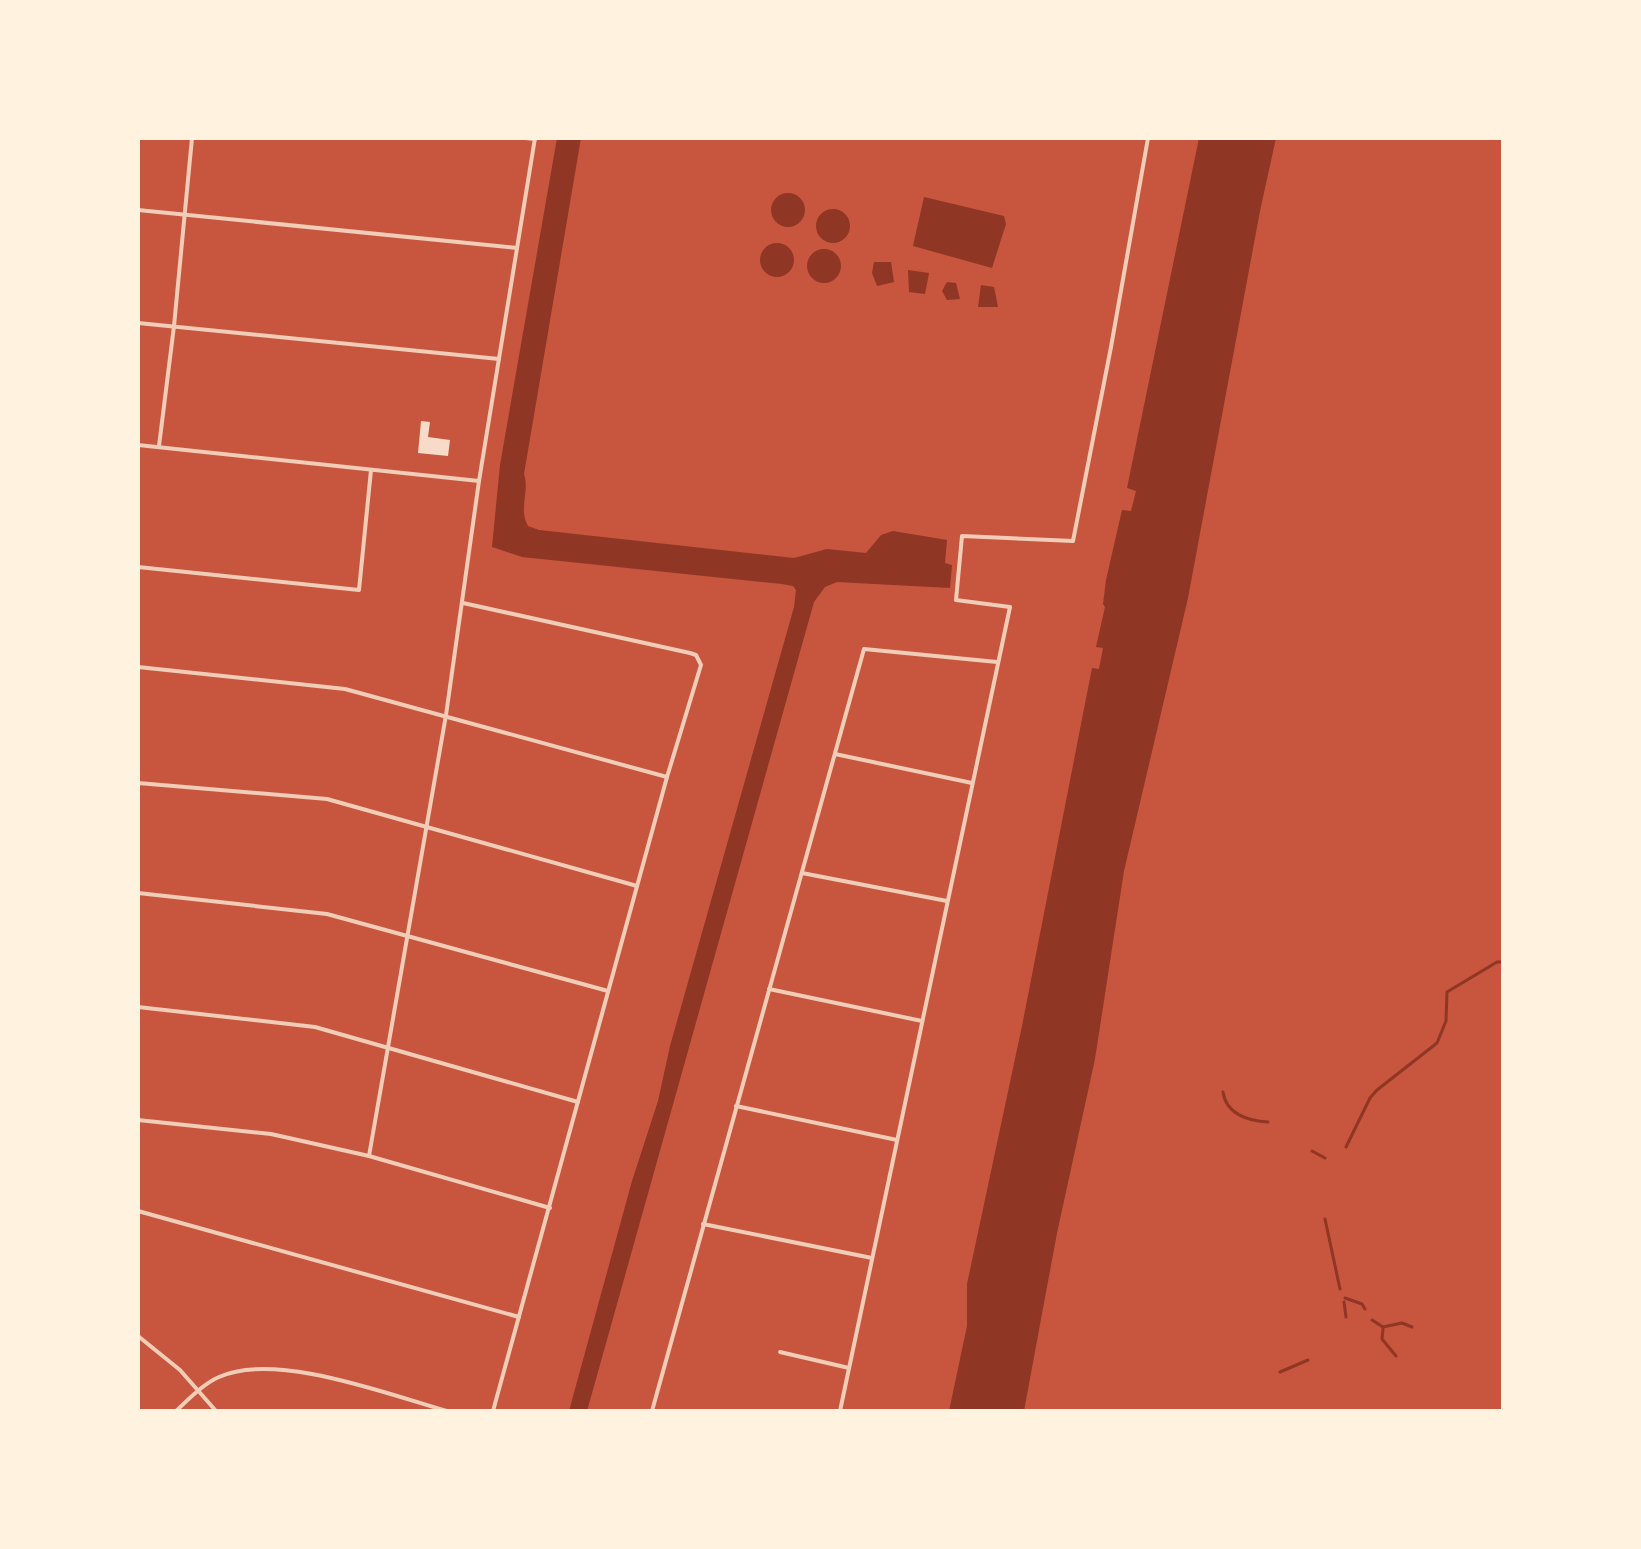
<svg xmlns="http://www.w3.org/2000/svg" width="1641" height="1549" font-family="Barlow,sans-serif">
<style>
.water{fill:#8f3625}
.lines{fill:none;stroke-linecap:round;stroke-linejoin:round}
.stream{stroke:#8f3625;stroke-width:3}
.building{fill:#f7dbc8}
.minor{stroke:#f1ccb7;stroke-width:4}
</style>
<rect width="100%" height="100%" fill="#c8553d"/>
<g class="water">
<path d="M557 138H581L524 474C530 492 518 509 528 526L539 530 794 558 827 549 866 553 881 535 893 531 947 540 945 563 952 565 950 588 837 582 825 587 814 602 587 1411H569L632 1181 658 1101 670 1046 794 607 796 590 793 586 782 584 522 557 492 547 500 465Z"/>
<polygon points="1199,138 1276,138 1260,211 1188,598 1124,871 1095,1059 1057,1233 1024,1411 949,1411 967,1326 967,1284 1022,1026 1092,668 1099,669 1103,648 1096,647 1105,607 1103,604 1106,580 1122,510 1131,511 1136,491 1127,488"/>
<circle cx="788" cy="210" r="17"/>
<polygon points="924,197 1004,216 1006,224 992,268 913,246"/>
<circle cx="833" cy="226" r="17"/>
<circle cx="777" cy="260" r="17"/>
<circle cx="824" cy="266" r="17"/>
<polygon points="874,262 891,262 894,282 877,286 872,273"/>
<polygon points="908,270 929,273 925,294 909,292"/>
<polygon points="947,282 956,283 960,299 947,300 942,291"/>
<polygon points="981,285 994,287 998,307 978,307"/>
</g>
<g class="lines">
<g class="stream">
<path d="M1223 1092C1226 1114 1248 1121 1268 1122"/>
<polyline points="1346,1147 1370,1098 1377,1090 1437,1043 1446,1021 1447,992 1497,962 1503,962"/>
<polyline points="1312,1151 1325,1158"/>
<polyline points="1325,1219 1340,1289"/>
<polyline points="1345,1298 1362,1304 1365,1309"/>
<polyline points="1344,1302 1346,1317"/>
<polyline points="1372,1320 1383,1327 1402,1323 1412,1327"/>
<polyline points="1383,1329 1382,1339 1396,1356"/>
<polyline points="1280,1372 1308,1360"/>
</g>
</g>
<polygon class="building" points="421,421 430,422 428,437 450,440 448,456 418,453"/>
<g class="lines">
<g class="minor">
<polyline points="525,138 535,139"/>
<polyline points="138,210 517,248"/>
<polyline points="138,323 499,359"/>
<polyline points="138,445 479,481"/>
<polyline points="159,446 174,326 192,138"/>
<polyline points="138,567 359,590 371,470"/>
<polyline points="463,603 690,653 696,655 701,665 667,777 493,1411"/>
<polyline points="138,667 345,689 667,777"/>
<polyline points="835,754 972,783"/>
<polyline points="138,783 327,799 637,886"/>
<polyline points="802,873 947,901"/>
<polyline points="138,893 327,914 608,991"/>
<polyline points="769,989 922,1021"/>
<polyline points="138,1007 315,1027 578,1102"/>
<polyline points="736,1106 897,1140"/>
<polyline points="138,1120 271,1134 369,1156 550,1208"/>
<polyline points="369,1156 446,715 479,481 535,138"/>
<polyline points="138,1211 519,1317"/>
<polyline points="703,1224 872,1258"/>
<polyline points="138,1336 180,1370 216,1411"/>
<polyline points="780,1352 849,1368"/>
<path d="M176 1411C189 1399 203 1384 219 1377 275 1351 390 1395 447 1411"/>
<polyline points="652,1411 864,649 997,662"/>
<polyline points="840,1411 1010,607 956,600 962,536 1073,541 1111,347 1148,138"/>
</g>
</g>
<rect width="1641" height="1549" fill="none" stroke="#fff3e0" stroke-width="280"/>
</svg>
